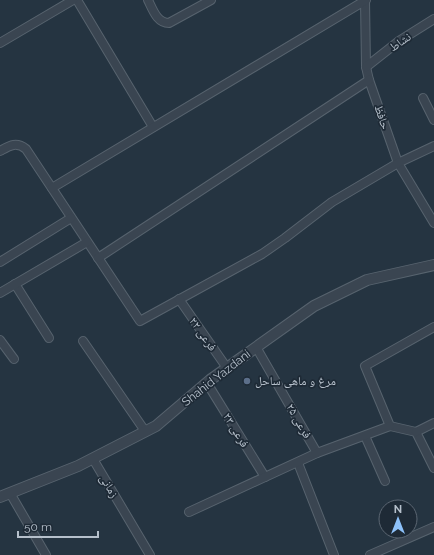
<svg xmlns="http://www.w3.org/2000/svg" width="434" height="555" font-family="Raleway,'Noto Naskh Arabic',sans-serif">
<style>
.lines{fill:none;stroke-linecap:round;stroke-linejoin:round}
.minor-casing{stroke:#57636e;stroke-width:10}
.tertiary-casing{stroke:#57636e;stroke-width:12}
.minor{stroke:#3a4551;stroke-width:8}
.tertiary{stroke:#3a4551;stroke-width:10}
.service-dot{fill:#5c6f8a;stroke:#1e2a36;stroke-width:1.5}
.labels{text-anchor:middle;stroke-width:3.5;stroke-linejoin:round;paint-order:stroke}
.street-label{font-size:12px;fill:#b6c0cb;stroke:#1e2a36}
.poi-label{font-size:12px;fill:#b6c0cb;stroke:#1e2a36;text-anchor:start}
</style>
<rect width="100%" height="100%" fill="#253441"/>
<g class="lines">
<g class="minor-casing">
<g id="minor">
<polyline points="77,0 153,127"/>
<path d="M148 0C153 10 157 23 169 23L211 0"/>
<polyline points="365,0 366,67 369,80 398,163 434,223"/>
<polyline points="0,43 73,0"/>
<polyline points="366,67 399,41 434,19"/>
<polyline points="423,98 434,120"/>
<path d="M0 151C9 146 16 141 26 149L140 321 262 254 285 238 332 202 398 163 434 146"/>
<polyline points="52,188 366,0"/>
<polyline points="98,258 369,80"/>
<polyline points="0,262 71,218"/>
<polyline points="15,284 49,338"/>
<polyline points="0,293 87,242"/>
<polyline points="179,299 227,368"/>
<polyline points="434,327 365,366 390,426 416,432 434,468"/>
<polyline points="0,340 14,359"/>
<polyline points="83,341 145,431"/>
<polyline points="256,347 317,453"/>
<polyline points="207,383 265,477"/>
<polyline points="416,432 434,423"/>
<polyline points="365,436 385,481"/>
<polyline points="93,459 150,555"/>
<polyline points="298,463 334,555"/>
<polyline points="10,493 46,555"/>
<polyline points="189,512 317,453 390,426"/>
<polyline points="370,555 434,527"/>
</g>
</g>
<g class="tertiary-casing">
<polyline id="tertiary" points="0,497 78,466 156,426 210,380 314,306 367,280 434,265"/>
</g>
<use href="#minor" class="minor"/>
<use href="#tertiary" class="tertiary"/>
</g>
<circle class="service-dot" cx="247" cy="381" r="4"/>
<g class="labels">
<g class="street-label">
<text transform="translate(400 42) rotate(-35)" y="4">نشاط</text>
<text transform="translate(382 117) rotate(71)" y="4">حافظ</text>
<text transform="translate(203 334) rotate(55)" y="4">فرعی ۲۲</text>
<text transform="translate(216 378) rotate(-38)" y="4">Shahid Yazdani</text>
<text transform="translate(299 421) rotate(60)" y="4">فرعی ۲۵</text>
<text transform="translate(236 430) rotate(59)" y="4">فرعی ۲۳</text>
<text transform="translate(109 486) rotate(59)" y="4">زمانی</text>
</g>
<g class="poi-label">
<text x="255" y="385">مرغ و ماهی ساحل</text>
</g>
</g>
<g transform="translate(398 519)"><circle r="19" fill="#1e2a36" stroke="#5b6672"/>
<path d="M0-3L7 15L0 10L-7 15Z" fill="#8dc1f9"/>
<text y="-6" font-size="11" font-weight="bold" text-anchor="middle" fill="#b6c0cb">N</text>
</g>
<path d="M18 531v6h80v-6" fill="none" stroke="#b6c0cb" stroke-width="2"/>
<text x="24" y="531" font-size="12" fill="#b6c0cb" stroke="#1e2a36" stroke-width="3" paint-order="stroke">50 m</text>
</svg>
